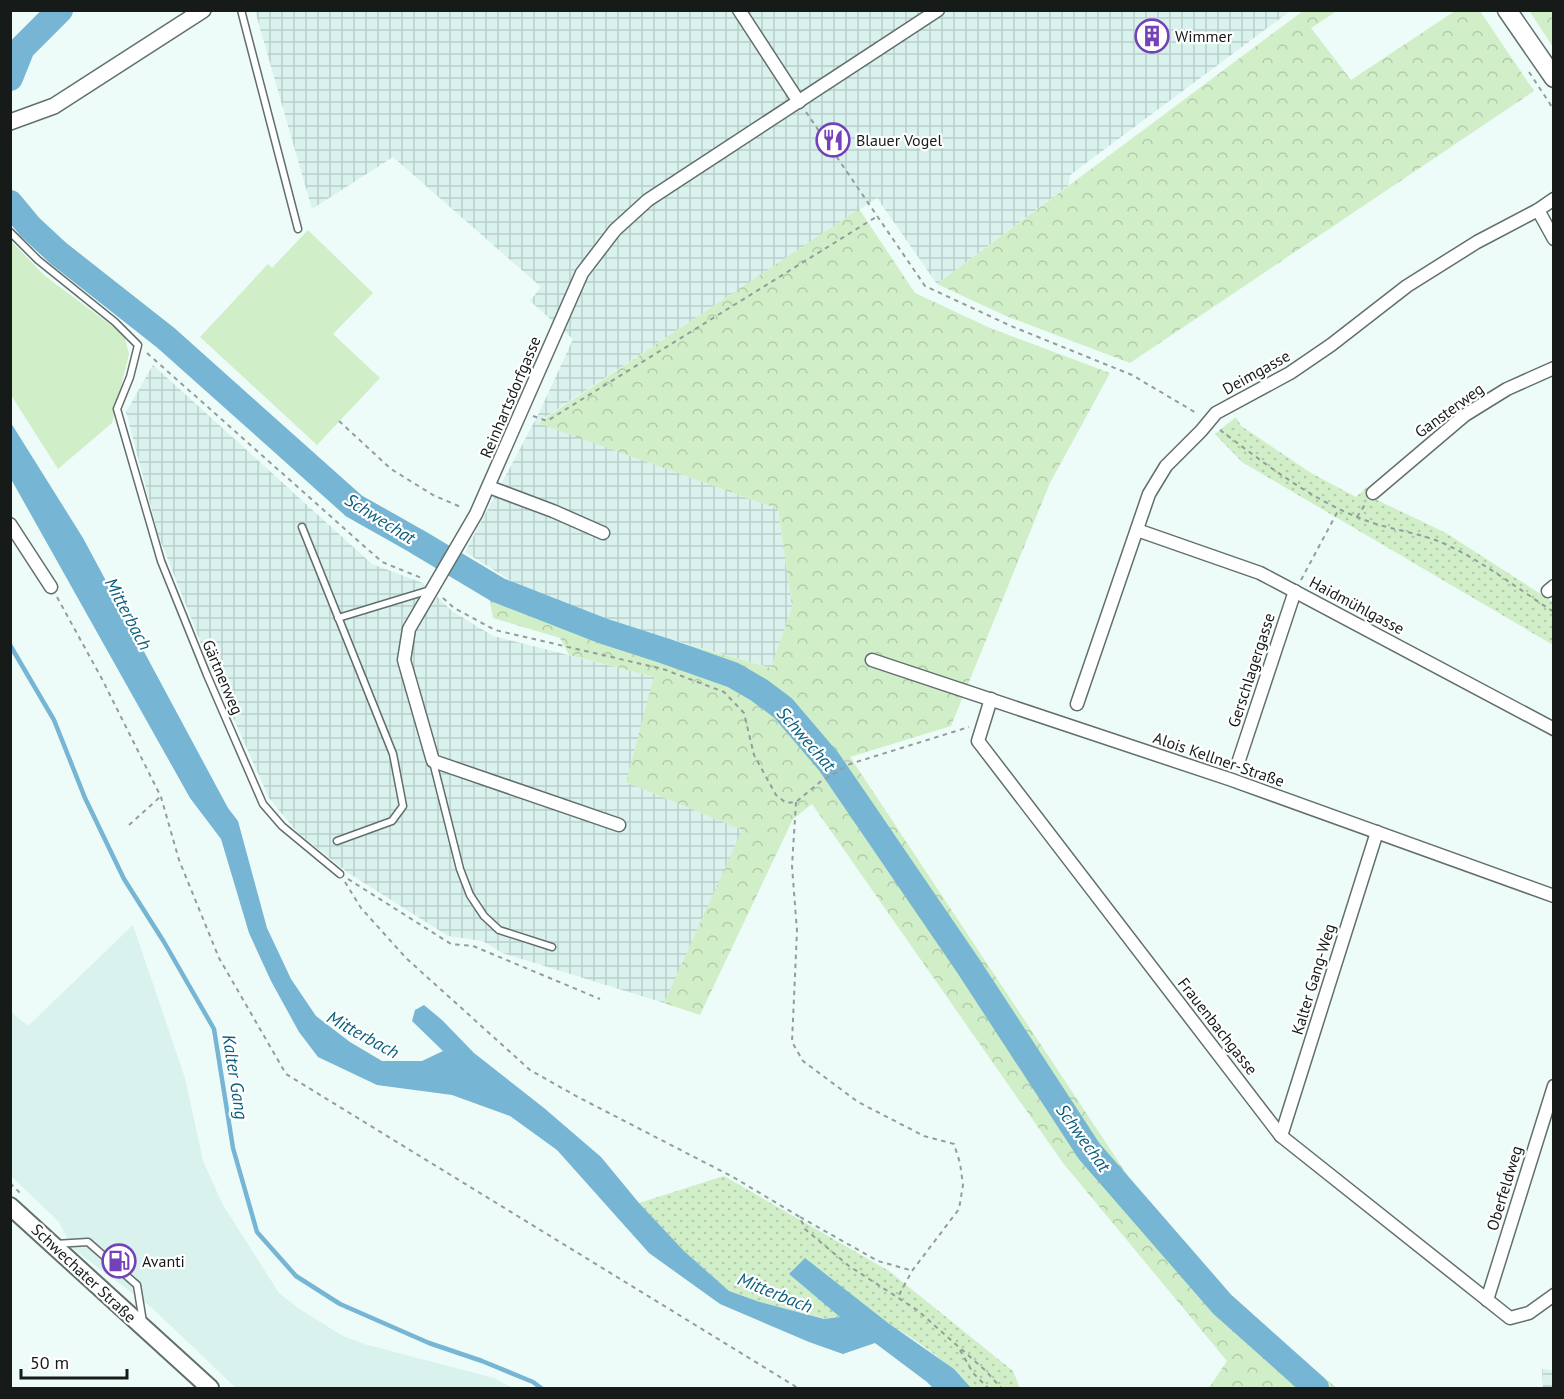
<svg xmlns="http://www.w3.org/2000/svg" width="1564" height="1399" font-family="'PT Sans',sans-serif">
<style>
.built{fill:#d9f2ee}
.industrial{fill:url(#industrial-grid)}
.grass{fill:url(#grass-dots)}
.forest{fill:url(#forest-crowns)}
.garden{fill:#d0eec7}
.water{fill:#76b5d4}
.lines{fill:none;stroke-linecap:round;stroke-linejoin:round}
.stream{stroke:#76b5d4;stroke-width:4.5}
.river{stroke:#76b5d4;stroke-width:26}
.service-casing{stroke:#626f6d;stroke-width:9}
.minor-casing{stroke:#626f6d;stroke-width:15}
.tertiary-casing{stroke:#626f6d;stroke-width:18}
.secondary-casing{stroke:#626f6d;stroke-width:20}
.primary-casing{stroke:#626f6d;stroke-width:21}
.path{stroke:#939d9b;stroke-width:2;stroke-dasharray:4.5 4.5;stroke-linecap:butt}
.service{stroke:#fff;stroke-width:6}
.minor{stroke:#fff;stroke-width:12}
.tertiary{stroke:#fff;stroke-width:15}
.secondary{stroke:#fff;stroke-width:16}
.primary{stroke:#fff;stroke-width:18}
.labels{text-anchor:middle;stroke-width:4.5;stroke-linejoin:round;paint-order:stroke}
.poi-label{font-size:16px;fill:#161b1a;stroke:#fff;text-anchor:start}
.street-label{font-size:16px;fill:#161b1a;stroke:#fff}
.water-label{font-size:18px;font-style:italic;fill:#0e5f7e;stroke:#fff}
</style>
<defs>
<pattern id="industrial-grid" width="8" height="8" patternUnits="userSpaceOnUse" patternTransform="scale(1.5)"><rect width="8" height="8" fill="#d9f2ee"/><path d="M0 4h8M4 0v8" fill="none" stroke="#bacfcc"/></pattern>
<pattern id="grass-dots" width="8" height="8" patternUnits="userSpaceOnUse" patternTransform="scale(1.5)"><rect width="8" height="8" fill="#d0eec7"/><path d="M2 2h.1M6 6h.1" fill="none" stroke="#b2ccaa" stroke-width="1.8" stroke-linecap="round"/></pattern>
<pattern id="forest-crowns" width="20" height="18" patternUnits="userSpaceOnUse" patternTransform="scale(1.5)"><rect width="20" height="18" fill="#d0eec7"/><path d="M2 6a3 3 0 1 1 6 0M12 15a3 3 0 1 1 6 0" fill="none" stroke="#b2ccaa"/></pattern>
</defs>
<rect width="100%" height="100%" fill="#edfcf9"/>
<polygon class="built" points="133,925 185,1078 203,1161 223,1205 279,1293 298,1308 341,1335 364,1344 494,1378 513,1388 236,1388 151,1307 73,1249 59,1222 11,1176 10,1011 28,1026"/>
<g class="industrial">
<polygon points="255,11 1290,11 1070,175 1069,185 937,284 877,198 538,422 778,509 792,607 771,668 548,604 465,552 540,411 573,339 530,301 541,287 393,157 312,209"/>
<polygon points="153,365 372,564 423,583 452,611 493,636 655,677 626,782 743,830 664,1003 502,953 483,941 448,936 347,872 297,832 269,798 208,661 159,537 126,412"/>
<polygon points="1553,1348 1553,1388 1543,1388 1542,1369 1552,1370 1552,1349"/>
</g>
<g class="grass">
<polygon points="1236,417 1241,426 1311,473 1356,497 1367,487 1375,499 1446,533 1553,602 1553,645 1242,462 1215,434"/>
<path d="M724 1176 889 1271 1013 1371 1020 1388H971C923 1334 853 1305 789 1274L841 1317 825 1319 760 1302 729 1291 684 1251 639 1203Z"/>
</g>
<g class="forest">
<polygon points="1552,10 1554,13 1553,47 1530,12"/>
<polygon points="1303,11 1337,11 1311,28 1351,80 1455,11 1480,11 1534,91 1130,363 1006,316 937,284"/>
<polygon points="859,209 915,293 990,328 1110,373 1050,483 951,726 850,757 1130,1179 1206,1275 1274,1339 1337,1388 1209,1388 1227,1361 1063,1163 812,804 793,819 700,1015 664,1003 742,830 626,782 654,677 569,655 560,638 493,618 489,597 585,633 664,638 771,668 792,607 778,509 538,423"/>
</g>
<g class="garden">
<polygon points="308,230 373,293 333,334 380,378 317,445 200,337 268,264 272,268"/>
<polygon points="10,240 45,276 124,335 129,354 112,423 58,469 11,395"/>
</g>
<polygon class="water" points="11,423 83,538 228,808 238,821 267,928 291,979 316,1016 350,1042 382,1061 422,1061 443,1051 412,1021 415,1010 424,1005 442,1020 474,1053 544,1108 601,1157 639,1203 684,1251 729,1291 760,1302 824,1319 840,1317 789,1274 805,1258 888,1323 954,1369 971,1388 933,1388 927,1382 875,1343 843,1354 809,1342 720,1304 649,1253 557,1150 510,1116 452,1095 377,1085 318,1057 299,1032 271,981 249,933 221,839 190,798 11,479"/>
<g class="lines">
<polyline class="stream" points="10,645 54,720 85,798 124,879 164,942 214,1029 233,1148 257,1232 296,1276 340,1304 429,1343 482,1361 533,1382 541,1388"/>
<g class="river">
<polyline points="10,78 22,48 60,10"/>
<polyline points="10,203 30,227 58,253 166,338 354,506 416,541 498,590 603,631 665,651 733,675 759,690 783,708 829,762 969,967 1089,1151 1222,1304 1316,1388"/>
</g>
<g class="service-casing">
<g id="service">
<polyline points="241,10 298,229"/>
<polyline points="10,232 38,260 115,322 138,345 130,377 117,409 161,561 207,675 263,804 282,826 340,874"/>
<polyline points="302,527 393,754 403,806 392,821 337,841"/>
<polyline points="338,618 430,590"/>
<polyline points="433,762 460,869 470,895 484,916 499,930 552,947"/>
<polyline points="55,1244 88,1242 137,1285 143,1322"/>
</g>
</g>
<g class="minor-casing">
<g id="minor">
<polyline points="739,10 799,102"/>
<polyline points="1538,210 1554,239"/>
<polyline points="489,487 553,511 603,533"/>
<polyline points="1373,493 1465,415 1507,389 1554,368"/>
<polyline points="10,524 51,587"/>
<polyline points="1137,530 1260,573 1554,729"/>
<polyline points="1548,591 1554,586"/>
<polyline points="872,660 1232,780 1554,896"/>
<polyline points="991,699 978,741 1281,1136 1510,1318 1529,1313 1554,1295"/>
<polyline points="1077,704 1149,494 1166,466 1201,431 1216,413 1290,373 1331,345 1407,286 1477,242 1538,210 1554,199"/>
<polyline points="1239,760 1295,591"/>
<polyline points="619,825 433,761 404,660 409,629 476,514 582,273 615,230 648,200 938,10"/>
<polyline points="1281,1136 1377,832"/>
<polyline points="1487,1300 1554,1086"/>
</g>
</g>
<g class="tertiary-casing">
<polyline id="tertiary" points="10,122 54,106 203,10"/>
</g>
<g class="secondary-casing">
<polyline id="secondary" points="10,1206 210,1388"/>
</g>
<g class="primary-casing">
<polyline id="primary" points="1507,10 1554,78"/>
</g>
<g class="path">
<polyline points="1529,72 1554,110"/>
<polyline points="806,112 925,286 1011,326 1132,375 1198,414"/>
<polyline points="147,353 382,562 424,579"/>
<polyline points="533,416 547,421 876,217"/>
<polyline points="339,421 391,469 433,495 463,508"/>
<path d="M1220 430C1264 463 1310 499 1362 519 1389 530 1419 532 1445 544 1484 562 1518 589 1554 612"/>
<polyline points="1357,517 1366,503"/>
<polyline points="1301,580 1339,509"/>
<polyline points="57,597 102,679 161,797 179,860 219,958 286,1074 798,1388"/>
<polyline points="443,598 454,608 495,630 663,669 724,692 744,713 754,755 776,795 786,803 796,802 820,782 850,764 969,727"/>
<polyline points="796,802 792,866 797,931 792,1042 803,1061 858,1102 924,1136 954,1144 960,1163 963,1185 959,1209 912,1271 899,1295"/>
<polyline points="129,825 160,797"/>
<polyline points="348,879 451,944 473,946 600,999"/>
<polyline points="345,882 361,908 406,958 530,1070 576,1096 733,1177 800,1217 805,1229 849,1266 917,1310 986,1371 1001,1388"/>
<polyline points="10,1183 22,1195"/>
<polyline points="800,1217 878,1261 910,1270"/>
<polyline points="960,1350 973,1373 988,1388"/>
</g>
<use href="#service" class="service"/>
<use href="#minor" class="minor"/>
<use href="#tertiary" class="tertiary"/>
<use href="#secondary" class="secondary"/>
<use href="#primary" class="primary"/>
</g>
<defs>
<g id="building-ring" transform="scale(1.725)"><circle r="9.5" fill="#fff" stroke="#7441b8" stroke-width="1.5"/><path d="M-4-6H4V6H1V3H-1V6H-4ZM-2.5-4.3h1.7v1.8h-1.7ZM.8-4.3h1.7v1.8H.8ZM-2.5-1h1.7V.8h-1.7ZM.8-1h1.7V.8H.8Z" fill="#7441b8"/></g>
<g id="restaurant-ring" transform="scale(1.725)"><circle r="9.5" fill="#fff" stroke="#7441b8" stroke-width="1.5"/><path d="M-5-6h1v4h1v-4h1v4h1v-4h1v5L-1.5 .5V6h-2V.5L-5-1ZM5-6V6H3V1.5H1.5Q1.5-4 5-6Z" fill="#7441b8"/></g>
<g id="fuel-ring" transform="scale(1.725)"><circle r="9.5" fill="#fff" stroke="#7441b8" stroke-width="1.5"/><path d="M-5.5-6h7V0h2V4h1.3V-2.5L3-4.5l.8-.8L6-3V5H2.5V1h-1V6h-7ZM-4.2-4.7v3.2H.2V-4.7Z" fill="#7441b8"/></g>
</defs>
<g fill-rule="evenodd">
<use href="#building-ring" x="1152" y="36"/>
<use href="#restaurant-ring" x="833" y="140"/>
<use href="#fuel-ring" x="119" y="1261"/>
</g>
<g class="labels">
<g class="poi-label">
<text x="1175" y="42">Wimmer</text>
<text x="856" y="146">Blauer Vogel</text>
<text x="142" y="1267">Avanti</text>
</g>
<g class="street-label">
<text transform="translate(1256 372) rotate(-29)" y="6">Deimgasse</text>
<text transform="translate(510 397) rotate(-67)" y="6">Reinhartsdorfgasse</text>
<text transform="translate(1449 410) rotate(-36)" y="6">Gansterweg</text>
<text transform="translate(1357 605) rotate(28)" y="6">Haidmühlgasse</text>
<text transform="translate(1251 670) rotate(-72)" y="6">Gerschlagergasse</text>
<text transform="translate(223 677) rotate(67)" y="6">Gärtnerweg</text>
<text transform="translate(1219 759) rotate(19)" y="6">Alois Kellner-Straße</text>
<text transform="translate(1313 979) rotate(-73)" y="6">Kalter Gang-Weg</text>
<text transform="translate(1218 1026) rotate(52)" y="6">Frauenbachgasse</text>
<text transform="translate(1504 1188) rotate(-73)" y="6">Oberfeldweg</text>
<text transform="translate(84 1273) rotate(43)" y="6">Schwechater Straße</text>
</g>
<g class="water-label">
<text transform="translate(380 519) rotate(32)" y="6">Schwechat</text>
<text transform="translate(128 614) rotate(62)" y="6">Mitterbach</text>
<text transform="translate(806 739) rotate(49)" y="6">Schwechat</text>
<text transform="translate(363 1035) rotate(29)" y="6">Mitterbach</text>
<text transform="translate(235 1077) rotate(81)" y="6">Kalter Gang</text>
<text transform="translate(1083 1138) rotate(54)" y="6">Schwechat</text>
<text transform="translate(775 1293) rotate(22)" y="6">Mitterbach</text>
</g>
</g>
<rect width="1564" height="1399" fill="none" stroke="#161b1a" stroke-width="24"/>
<path d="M21 1369v9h106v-9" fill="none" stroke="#161b1a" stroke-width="3"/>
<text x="30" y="1369" font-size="18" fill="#161b1a" stroke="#ffffff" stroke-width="4.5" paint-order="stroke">50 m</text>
</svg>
